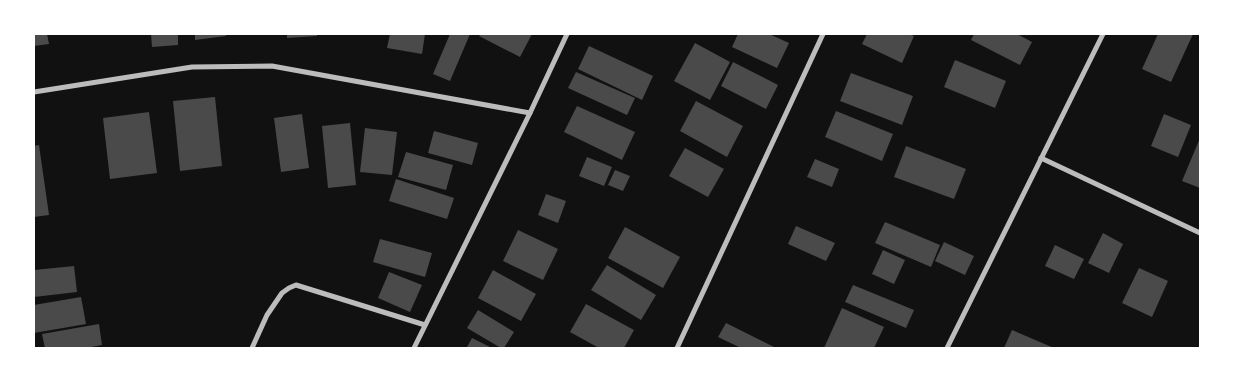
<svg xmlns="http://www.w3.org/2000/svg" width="1234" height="382" font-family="'Asap Condensed',sans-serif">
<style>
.building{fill:#4a4a4a}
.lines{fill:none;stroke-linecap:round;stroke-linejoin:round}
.minor{stroke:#bcbcbc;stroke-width:5}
</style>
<rect width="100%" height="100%" fill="#111"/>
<g class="building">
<polygon points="34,34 47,34 49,44 34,46"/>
<polygon points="151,34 178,34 178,45 152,47"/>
<polygon points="195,34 226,34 226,36 195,40"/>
<polygon points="287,34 317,34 317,36 287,38"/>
<polygon points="390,34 425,34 422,54 387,48"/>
<polygon points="450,34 470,34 450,81 433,74"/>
<polygon points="481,34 532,34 520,57 479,36"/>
<polygon points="738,34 769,34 789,43 777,68 732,47"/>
<polygon points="867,34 909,34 914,36 902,63 862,44"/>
<polygon points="974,34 1017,34 1032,42 1020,65 971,40"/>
<polygon points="1158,34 1193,34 1171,82 1142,69"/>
<polygon points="695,43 730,62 710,100 674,81"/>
<polygon points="589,46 653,76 642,100 578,69"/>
<polygon points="955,60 1006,81 995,108 944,87"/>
<polygon points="733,62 778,85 766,109 721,86"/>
<polygon points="576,72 635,98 627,115 568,88"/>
<polygon points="851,73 913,96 902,125 840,101"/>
<polygon points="215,97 222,166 180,171 173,101"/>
<polygon points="696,101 743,126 727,157 680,131"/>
<polygon points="577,106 635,132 622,160 564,132"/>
<polygon points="836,111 893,134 882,161 825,137"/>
<polygon points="149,112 157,173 110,179 103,118"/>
<polygon points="302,114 309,168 281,172 274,118"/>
<polygon points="1164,114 1191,125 1178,157 1151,146"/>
<polygon points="350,123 356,185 328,188 322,126"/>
<polygon points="365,128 397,132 392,175 360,172"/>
<polygon points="434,131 478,143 472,165 428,153"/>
<polygon points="1200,138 1200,188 1182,181"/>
<polygon points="39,145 49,215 34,217 34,146"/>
<polygon points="906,146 966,169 954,199 894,177"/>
<polygon points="685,148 724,169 708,197 669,176"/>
<polygon points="406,152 453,165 446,190 398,177"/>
<polygon points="587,157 612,167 604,186 579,176"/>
<polygon points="815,159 839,169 832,187 807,177"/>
<polygon points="615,170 630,176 623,191 608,185"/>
<polygon points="396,179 454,198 447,219 389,201"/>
<polygon points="546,194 566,201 558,223 538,215"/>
<polygon points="885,222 940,245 931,267 875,243"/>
<polygon points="796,226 835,243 826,261 788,244"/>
<polygon points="625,227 680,257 663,288 608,258"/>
<polygon points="518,230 558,249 543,280 503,261"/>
<polygon points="1103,233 1123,244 1109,273 1088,263"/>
<polygon points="380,239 432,253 425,277 373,262"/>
<polygon points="944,242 974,256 965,275 935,261"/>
<polygon points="1055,245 1084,259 1074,279 1045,266"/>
<polygon points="883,250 905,260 894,284 872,274"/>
<polygon points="607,265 656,295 641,320 591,290"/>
<polygon points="74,266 77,292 34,297 34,270"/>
<polygon points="1139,268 1168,281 1152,317 1122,303"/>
<polygon points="493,270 536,294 521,321 478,298"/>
<polygon points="389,272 422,285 410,312 378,298"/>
<polygon points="853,285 914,310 906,328 845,302"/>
<polygon points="81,297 86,324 34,333 34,305"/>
<polygon points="586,304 634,330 624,348 599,348 570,332"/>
<polygon points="842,308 884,327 874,348 824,348"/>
<polygon points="478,310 514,332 504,348 501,348 467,328"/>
<polygon points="726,323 776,348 741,348 718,337"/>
<polygon points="99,324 102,345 86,348 45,348 42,334"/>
<polygon points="1012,330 1054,348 1004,348"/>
<polygon points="472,338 492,348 470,348 467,347"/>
</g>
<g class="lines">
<g class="minor">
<polyline points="34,92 192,67 272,66 530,113"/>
<polyline points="1041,158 1200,233"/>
<polyline points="252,348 267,315 282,293 289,288 296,285 425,325"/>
<polyline points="414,348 530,113 567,34"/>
<polyline points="677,348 823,34"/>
<polyline points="947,348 1103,34"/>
</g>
</g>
<rect width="1234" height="382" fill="none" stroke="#ffffff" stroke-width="70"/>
</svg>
